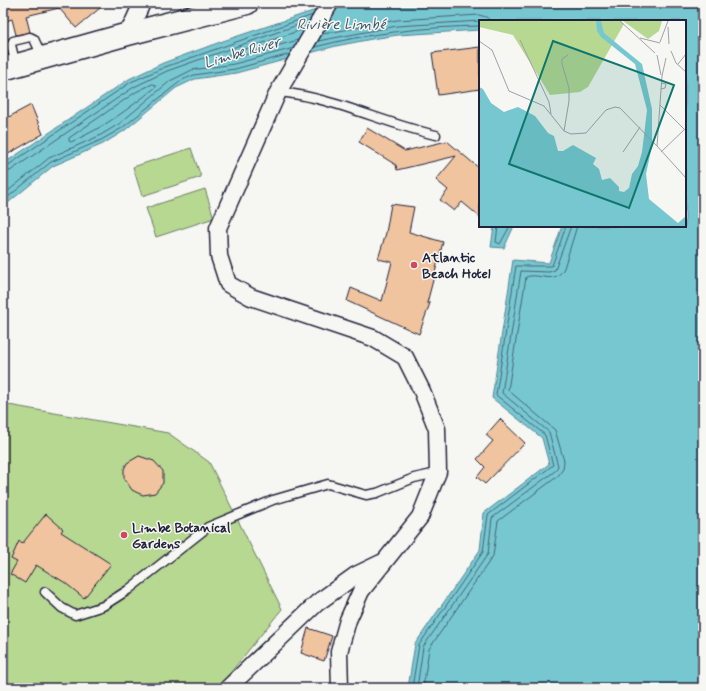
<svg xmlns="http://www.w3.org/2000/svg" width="706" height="691" font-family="Mynerve,sans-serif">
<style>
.green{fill:#b6d891;stroke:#6c7d66}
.water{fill:#77c7d1;stroke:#558595}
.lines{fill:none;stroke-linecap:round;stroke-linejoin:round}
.shore{stroke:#446477;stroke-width:1}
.building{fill:#f0c49f;stroke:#22223b}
.service-casing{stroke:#22223b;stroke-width:11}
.minor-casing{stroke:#22223b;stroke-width:19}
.secondary-casing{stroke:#22223b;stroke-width:25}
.service{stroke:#f6f6f2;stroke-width:8}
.minor{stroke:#f6f6f2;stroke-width:16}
.secondary{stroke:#f6f6f2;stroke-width:22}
.poi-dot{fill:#d1495b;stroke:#f6f6f2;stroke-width:1.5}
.labels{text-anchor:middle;stroke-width:3;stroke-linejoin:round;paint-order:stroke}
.poi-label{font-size:14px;font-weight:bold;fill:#22223b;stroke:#f6f6f2;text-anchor:start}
.water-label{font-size:15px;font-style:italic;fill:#3c5468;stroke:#f6f6f2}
.inset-road{fill:none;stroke:#a1a1a9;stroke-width:1}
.view{fill:#0f766e;fill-opacity:0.15;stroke:#0f766e;stroke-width:2}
.inset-edge{fill:none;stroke:#22223b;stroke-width:2}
</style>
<rect width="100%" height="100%" fill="#f6f6f2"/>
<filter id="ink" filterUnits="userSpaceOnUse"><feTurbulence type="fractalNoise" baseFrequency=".025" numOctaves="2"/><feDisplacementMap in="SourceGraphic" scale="8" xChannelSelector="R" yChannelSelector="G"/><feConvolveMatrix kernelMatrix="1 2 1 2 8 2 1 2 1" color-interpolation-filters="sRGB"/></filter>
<g filter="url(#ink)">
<g class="green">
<polygon points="191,148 201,177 142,196 133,167"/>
<polygon points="205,189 214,218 156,237 146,208"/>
<polygon points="3,404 168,433 209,462 282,609 218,688 3,688"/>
</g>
<g class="water">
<polygon points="337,3 703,3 703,688 408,688 415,644 480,550 484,513 549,464 542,438 492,398 513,260 549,263 562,226 685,226 685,21 480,21 480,30 398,35 372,39 336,46 236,73 195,79 176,88 124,131 103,144 53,166 3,207 3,164 129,79 163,63 223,41"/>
<polygon points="494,226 514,226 504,248 491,247"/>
</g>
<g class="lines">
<g class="shore">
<polyline points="323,34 397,20 479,15 486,17 491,21"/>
<polyline points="298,40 233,58 227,57 228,55 304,29"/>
<polyline points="318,41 397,26 480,21"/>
<path d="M315 47C368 33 425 27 480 26"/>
<path d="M153 84 156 85V87C127 110 105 127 71 142L69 141V138L136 92Z"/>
<polyline points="3,167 7,166 131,82 165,67 313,15"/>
<polyline points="3,172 10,171 134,87 167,71 309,21"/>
<polyline points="3,195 49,158 99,136 119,124 170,81 192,70 234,64 294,48"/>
<polyline points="3,201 51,162 101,140 122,128 182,80 194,75 235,69 290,54"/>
<polyline points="498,226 496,242 500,244 510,226"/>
<polyline points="412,688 419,645 483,552 488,515 553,465 545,435 496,395 516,266 552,266 566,226"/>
<polyline points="417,688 423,647 488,554 492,518 555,471 558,466 549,432 502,393 521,271 549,272 555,270 571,226"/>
<path d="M423 688 429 649 493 556 498 521 558 476 563 469 564 461 555 430 508 390 526 277C539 272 555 286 564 268L577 226"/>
</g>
</g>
<g class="building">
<polygon points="3,3 62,3 62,6 65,3 106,3 76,28 59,8 26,16 30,32 16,35 12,19 3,22"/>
<polygon points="480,47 480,89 438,95 432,53"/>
<polygon points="31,105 43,134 3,157 3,120"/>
<polygon points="367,128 405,151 447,141 480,169 480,217 462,202 454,211 440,200 448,190 436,180 456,156 397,170 396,165 359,142"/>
<polygon points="391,204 414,207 409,232 443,242 427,303 430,303 419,334 347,301 351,288 382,301 392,262 378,259 386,233"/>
<polygon points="500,419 525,443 485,484 477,477 485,467 477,459 493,441 486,435"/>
<polygon points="139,456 154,461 163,471 163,483 155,493 143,495 138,493 132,490 124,478 124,469 127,463"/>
<polygon points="46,514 63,529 61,532 111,564 84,598 64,582 36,565 25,583 10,574 17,562 11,559 19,541 22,544"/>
<polygon points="308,628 332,636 324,661 301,653"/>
</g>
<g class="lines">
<g class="service-casing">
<g id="service">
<polyline points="16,65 11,45 13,41 30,37 34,39 42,56"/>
<path d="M278 92C333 97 382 123 436 135"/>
<polyline points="45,592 62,608 75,615 103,606 128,590 208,527 273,500 328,484 366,495 377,493 414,478 437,473"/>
</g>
</g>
<g class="minor-casing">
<g id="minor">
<polyline points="330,3 278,92 218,228 219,256 228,284 251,297 373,338 405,357 422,391 437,429 438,472 420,517 361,591 348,620 339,652 340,688"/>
<polyline points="128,34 142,3"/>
<polyline points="228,688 317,603 356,575 381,563"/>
</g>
</g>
<g class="secondary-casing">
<polyline id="secondary" points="3,69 128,34 247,3"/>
</g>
<use href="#service" class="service"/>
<use href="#minor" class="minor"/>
<use href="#secondary" class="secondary"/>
</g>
</g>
<g class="poi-dot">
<circle cx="414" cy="265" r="4"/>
<circle cx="124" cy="535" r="4"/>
</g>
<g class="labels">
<g class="poi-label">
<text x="422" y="262">Atlantic<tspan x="422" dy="16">Beach Hotel</tspan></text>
<text x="132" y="532">Limbe Botanical<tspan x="132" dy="16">Gardens</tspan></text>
</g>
<g class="water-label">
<text x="341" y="29">Rivière Limbé</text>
<text transform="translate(242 52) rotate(-16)" y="5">Limbe River</text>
</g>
</g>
<g transform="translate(479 20)">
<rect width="207" height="207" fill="#f6f6f2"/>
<path d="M0 1H142L145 4 109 67 101 72 71 75 34 15 0 7ZM144 1H183L180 11 169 19Z" fill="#b6d891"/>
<path d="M117 1H122L125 13 163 44 173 89V126L167 154 170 179 199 203 207 196V206H0V67L4 69 12 83 25 92 39 87 56 96 69 113 75 116 79 131H84L94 125 117 138 114 144 120 149 123 160 131 158 140 167V171L145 172 150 168 153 154 159 146 163 132 168 90 156 44 122 17 118 11Z" fill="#77c7d1"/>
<path class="inset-road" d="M141 1 176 33M189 7 190 24M161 18 181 23M41 20 70 82 72 94M0 21 13 30 30 71 65 86 85 111 92 114 107 113 127 90 136 87 141 88 178 126M181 22 189 1M192 31 197 43 207 52M178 35 182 55M187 38 183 56 178 126 207 158M199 44 207 34M182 69 186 68 187 64 182 63M181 85 207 111M85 111 90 81V68L83 44V39L89 35M144 132 161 107M182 132 207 108"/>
<path class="view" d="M74 21 195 65 150 188 30 144Z"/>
<rect width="207" height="207" class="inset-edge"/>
</g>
<rect width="706" height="691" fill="none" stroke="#f6f6f2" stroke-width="16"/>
<rect x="8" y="8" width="690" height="675" fill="none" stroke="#22223b" stroke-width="1.5" filter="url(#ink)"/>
</svg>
